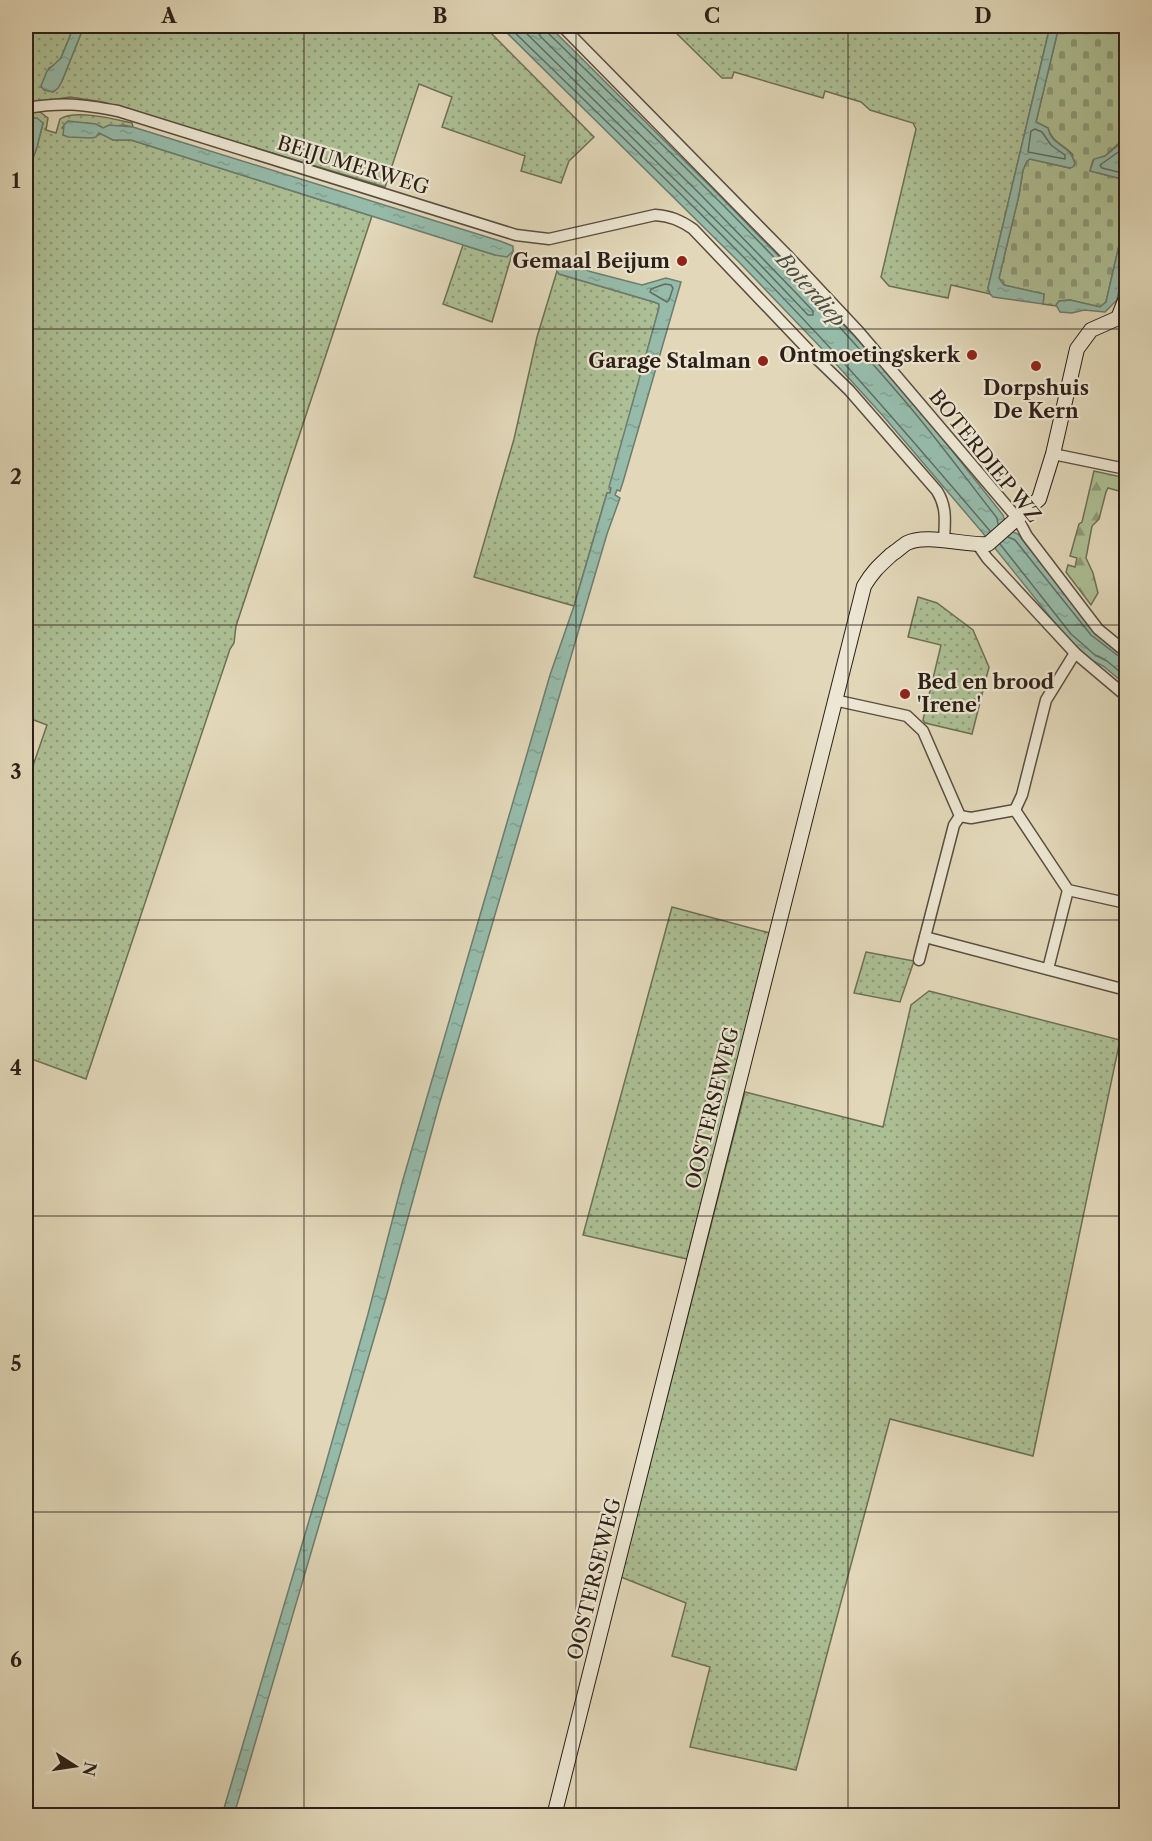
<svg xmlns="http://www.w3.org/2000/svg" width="1152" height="1841" font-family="'Libre Caslon Text',serif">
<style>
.grass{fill:url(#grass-dots);stroke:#6c7056;stroke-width:1.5}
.forest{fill:url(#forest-firs);stroke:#6c7056;stroke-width:1.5}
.cemetery{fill:url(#cemetery-stones);stroke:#6c7056;stroke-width:1.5}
.water{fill:url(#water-ripples);stroke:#6c7d6f;stroke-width:1.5}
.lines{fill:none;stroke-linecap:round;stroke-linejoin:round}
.shore{stroke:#616d60;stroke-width:1.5}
.street-casing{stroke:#5a4d40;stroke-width:13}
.secondary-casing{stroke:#2c1f17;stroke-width:16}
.street{stroke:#ece6d2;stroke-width:10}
.secondary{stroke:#ece6d2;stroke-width:14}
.grid{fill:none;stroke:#2c1f17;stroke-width:1.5;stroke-opacity:0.55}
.poi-dot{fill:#8f2418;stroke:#ece6d2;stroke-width:2}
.labels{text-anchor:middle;stroke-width:4.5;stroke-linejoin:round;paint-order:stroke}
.street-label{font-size:20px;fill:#2c1f17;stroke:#ece6d2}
.poi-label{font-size:20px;font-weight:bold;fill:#2c1f17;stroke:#ece6d2;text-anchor:end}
.water-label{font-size:21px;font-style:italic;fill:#4c4e43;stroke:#ece6d2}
.neatline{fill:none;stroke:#2c1f17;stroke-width:2}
.grid-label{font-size:20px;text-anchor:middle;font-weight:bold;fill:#2c1f17}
</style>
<defs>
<pattern id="grass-dots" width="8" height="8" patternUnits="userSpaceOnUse" patternTransform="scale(1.5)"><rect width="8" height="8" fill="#adc095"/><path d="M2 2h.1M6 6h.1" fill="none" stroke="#8d9b79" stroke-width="1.8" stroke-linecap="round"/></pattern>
<pattern id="forest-firs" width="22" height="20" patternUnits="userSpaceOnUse" patternTransform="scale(1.5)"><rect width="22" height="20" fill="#adc095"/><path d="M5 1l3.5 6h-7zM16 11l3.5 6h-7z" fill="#8d9b79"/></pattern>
<pattern id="cemetery-stones" width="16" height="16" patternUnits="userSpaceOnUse" patternTransform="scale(1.5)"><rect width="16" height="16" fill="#adc095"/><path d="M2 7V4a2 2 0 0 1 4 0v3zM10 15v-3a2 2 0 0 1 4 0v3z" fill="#8d9b79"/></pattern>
<pattern id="water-ripples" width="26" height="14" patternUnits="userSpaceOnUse" patternTransform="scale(1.5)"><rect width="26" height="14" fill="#96bbaa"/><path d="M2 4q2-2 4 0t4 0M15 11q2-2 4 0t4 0" fill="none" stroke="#81a092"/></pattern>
</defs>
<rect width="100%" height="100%" fill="#e2d8b9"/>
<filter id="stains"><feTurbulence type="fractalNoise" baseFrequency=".00333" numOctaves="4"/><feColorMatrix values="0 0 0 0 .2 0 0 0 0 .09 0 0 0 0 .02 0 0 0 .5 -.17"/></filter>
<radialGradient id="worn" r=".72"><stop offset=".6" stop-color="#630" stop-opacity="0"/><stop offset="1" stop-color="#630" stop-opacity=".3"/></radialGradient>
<g class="grass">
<polygon points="26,26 74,26 61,58 58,63 49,68 41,87 53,92 58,88 62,81 84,26 484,26 594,137 569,161 561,183 521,171 525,156 442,127 452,97 419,84 385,187 103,102 70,97 26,104"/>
<polygon points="669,26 1050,26 988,288 990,294 951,285 948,298 889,286 881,277 916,129 913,123 870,110 861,102 825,91 823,98 734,72 732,78 722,78"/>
<path d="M40 112 48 118 46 130 56 133 60 119C75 109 114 119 132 123L133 127 123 125 103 128 100 126 66 123 62 128 103 134 113 140H131L372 216 236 626 234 643 230 649 86 1079 26 1057V786L47 725 26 717V592L32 576 26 573V177L37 147 43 123 27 119 26 120V113Z"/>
<polygon points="463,245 495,255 509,254 513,251 492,322 443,304"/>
<polygon points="557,271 559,274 654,302 659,304 659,308 610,487 611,488 610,494 607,493 574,606 474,577 514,439 537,337"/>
<polygon points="918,597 937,603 973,630 989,667 972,734 925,723 923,720 941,645 908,637"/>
<polygon points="672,907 770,933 687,1259 583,1235"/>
<polygon points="866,952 914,961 900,1002 854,993"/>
<polygon points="929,991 1120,1040 1033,1456 890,1419 796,1770 690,1747 710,1667 672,1656 686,1603 621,1577 745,1092 883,1127 911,1005"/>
</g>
<polygon class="forest" points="1094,471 1126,478 1126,493 1108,488 1106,492 1099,519 1092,526 1086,558 1093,573 1098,593 1091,605 1066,572 1068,565 1075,567 1077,558 1070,556 1079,524 1082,522"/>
<path class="cemetery" d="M1059 26H1126V144H1118L1105 156 1093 160 1090 171 1126 180V215L1106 302 1100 307 1070 300 1059 301 1056 306 1043 304 1044 294 1004 285 999 278 1019 195 1023 170 1027 161 1030 159 1070 168 1073 155C1065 145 1051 142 1048 128L1036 122Z"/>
<g class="water">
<polygon points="74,26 84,26 62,81 58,88 53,92 44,90 41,86 47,71 61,58"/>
<path d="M500 26H549L711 187 808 286 904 390 1003 515C1006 525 1008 531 1018 534L1081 614 1126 655V685L1103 666 1091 660 1067 638 982 532 884 417 826 353 739 262Z"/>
<path d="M1050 26H1059L1036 122 1048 128C1051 146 1069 143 1075 163L1073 167 1070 168 1030 159 1027 161 1023 170 1019 195 999 278 1004 285 1044 294 1043 304 993 297 990 294 988 288Z"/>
<polygon points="31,118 37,118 43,123 37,147 26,177 26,120"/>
<polygon points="68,121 96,124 103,128 109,125 133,127 500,241 513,246 513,251 507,257 495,255 131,140 113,140 99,133 96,137 92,138 68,137 63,135 64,125"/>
<polygon points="1121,143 1126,144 1126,180 1090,171 1094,159 1105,156"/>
<polygon points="1126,215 1126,253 1117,300 1105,312 1084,310 1072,313 1060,312 1056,305 1059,301 1070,300 1100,307 1106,302"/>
<polygon points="559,261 592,272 642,285 666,278 681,282 623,482 620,491 617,490 615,495 620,498 607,534 439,1105 387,1294 234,1815 222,1815 324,1470 368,1314 402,1183 550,675 574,606 607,493 610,493 611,488 609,487 659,308 659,304 654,302 559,274 553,265"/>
</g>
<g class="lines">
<g class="shore">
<path d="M508 26C617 132 729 238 832 350 886 409 938 470 990 531"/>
<polyline points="519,26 748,252 808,315 813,315 813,311 798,295 702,196 541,37 538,32 537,26"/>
<path d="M545 26 547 32C667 149 789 266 898 393 933 433 964 476 997 518L998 524"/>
<polygon points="1035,129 1042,132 1051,145 1065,155 1065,159 1028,152 1031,131"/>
<polyline points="1126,150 1121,150 1100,165 1102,168 1126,174"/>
<polygon points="665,284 671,285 673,288 669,300 667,302 650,292 651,289"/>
<polyline points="1008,537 1015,540 1091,635 1121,658 1126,660"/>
<polyline points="1000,544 1071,634 1095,655 1107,661 1126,677"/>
</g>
<g class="street-casing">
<g id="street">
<polyline points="562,26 787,255 859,332 1018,519 1027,536 1098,629 1126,652"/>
<path d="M26 108C63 102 81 104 118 111L516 235 549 239 655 215C670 216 680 220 693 229L816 358 849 390 937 491C947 507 945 521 944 540"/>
<polyline points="1053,454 1126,469"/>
<polyline points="978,545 987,558 1075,653 1126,696"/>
<polyline points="834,700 907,716 923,731 960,816"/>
<polyline points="1015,810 1022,795 1046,700 1075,653"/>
<polyline points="960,816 971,818 1015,810 1068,890 1126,903"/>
<polyline points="925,937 1126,990"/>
<polyline points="919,960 954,825 960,816"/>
<polyline points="1048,969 1068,890"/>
</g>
</g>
<g class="secondary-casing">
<path id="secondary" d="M554 1816 864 586C873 571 879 566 892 554 897 551 902 546 907 543 926 533 966 546 988 544L1039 499 1053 454 1077 349 1091 330 1118 318 1126 298"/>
</g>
<use href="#street" class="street"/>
<use href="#secondary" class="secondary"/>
</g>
<path class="grid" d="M304 26V1816M576 26V1816M848 26V1816M26 329H1126M26 625H1126M26 920H1126M26 1216H1126M26 1512H1126"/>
<g class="poi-dot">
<circle cx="682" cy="261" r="6"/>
<circle cx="972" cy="355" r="6"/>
<circle cx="763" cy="361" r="6"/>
<circle cx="1036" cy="366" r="6"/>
<circle cx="905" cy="694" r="6"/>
</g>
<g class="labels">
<g class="street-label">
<text transform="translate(353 165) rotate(17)" y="7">BEIJUMERWEG</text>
<text transform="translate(985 456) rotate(51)" y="7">BOTERDIEP WZ</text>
<text transform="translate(712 1108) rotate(-76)" y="7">OOSTERSEWEG</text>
<text transform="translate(594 1579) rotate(-76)" y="7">OOSTERSEWEG</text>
</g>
<g class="poi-label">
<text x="670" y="268">Gemaal Beijum</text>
<text x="960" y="362">Ontmoetingskerk</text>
<text x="751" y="368">Garage Stalman</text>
<text x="1036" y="395" text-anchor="middle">Dorpshuis<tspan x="1036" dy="23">De Kern</tspan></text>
<text x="917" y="689" text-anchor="start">Bed en brood<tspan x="917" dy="23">'Irene'</tspan></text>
</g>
<g class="water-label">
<text transform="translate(811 290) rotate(48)" y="7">Boterdiep</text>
</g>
</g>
<rect width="1152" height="1841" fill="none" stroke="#e2d8b9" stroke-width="66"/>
<g transform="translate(75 1766) rotate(102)" stroke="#ece6d2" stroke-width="4.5" paint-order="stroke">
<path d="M0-4.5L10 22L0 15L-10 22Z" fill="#2c1f17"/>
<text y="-9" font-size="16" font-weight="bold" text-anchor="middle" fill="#2c1f17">N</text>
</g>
<rect x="33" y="33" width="1086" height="1775" class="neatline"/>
<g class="grid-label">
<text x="169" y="23">A</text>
<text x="440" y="23">B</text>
<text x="712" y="23">C</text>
<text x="983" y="23">D</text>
<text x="16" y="188">1</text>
<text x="16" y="484">2</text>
<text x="16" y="779">3</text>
<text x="16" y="1075">4</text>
<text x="16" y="1371">5</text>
<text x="16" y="1667">6</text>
</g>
<rect width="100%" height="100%" filter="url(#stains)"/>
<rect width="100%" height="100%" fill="url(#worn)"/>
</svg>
